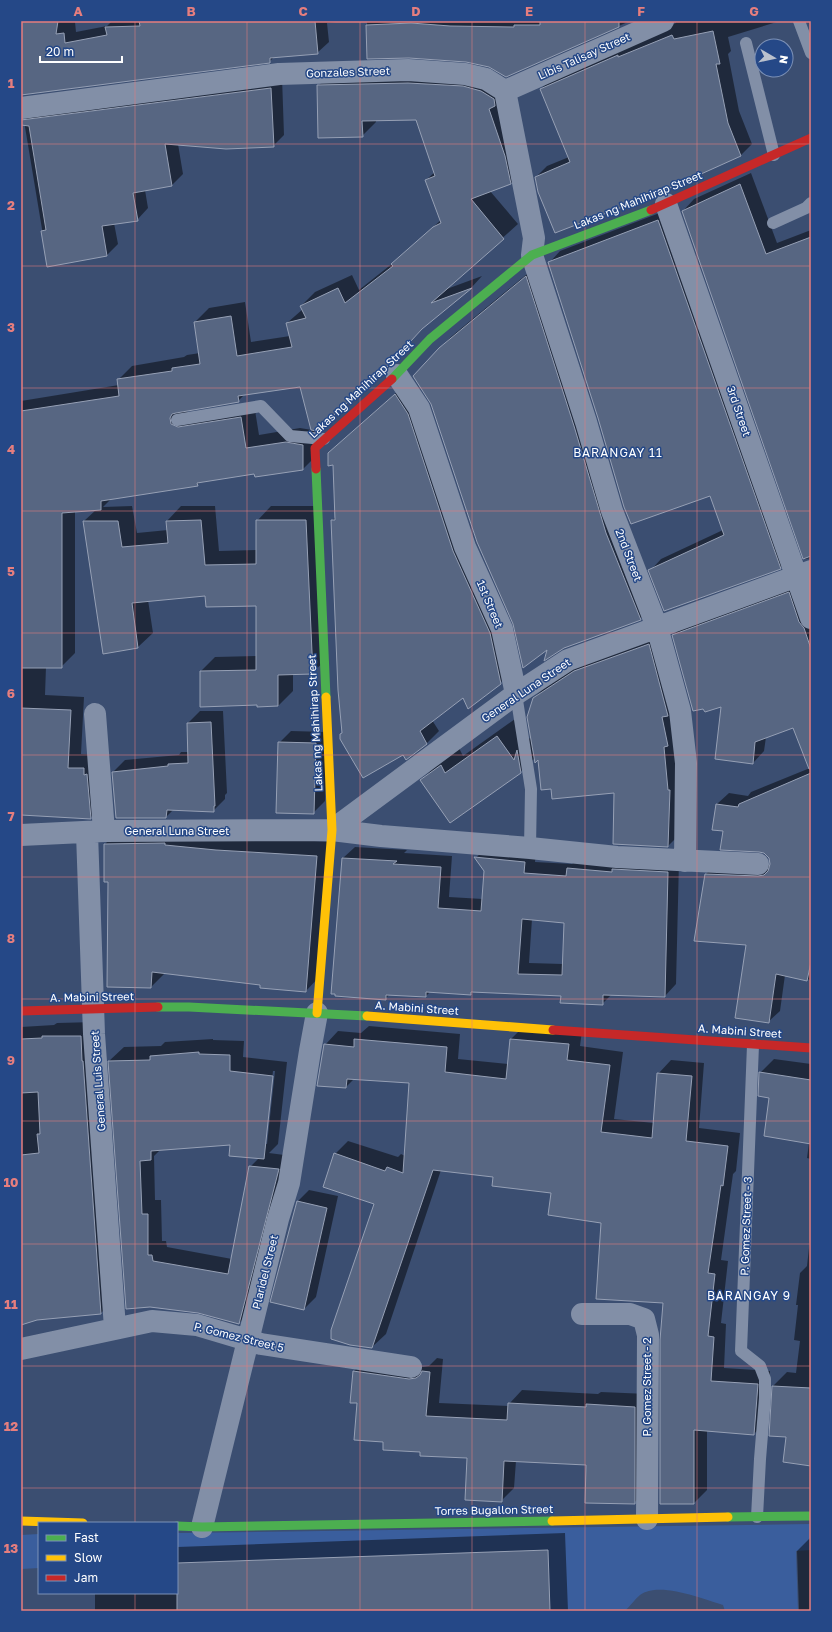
<svg xmlns="http://www.w3.org/2000/svg" width="832" height="1632" viewBox="0 0 832 1632" font-family="'Golos Text',sans-serif">
<rect width="100%" height="100%" fill="#3b4e71"/>
<path fill="#3a5e9d" d="M811 1524V1550L796 1551 798 1611H725L723 1605C703 1599 659 1581 640 1595 635 1599 630 1606 625 1611H550L548 1550 177 1563V1533Z
M39 1534V1568L21 1569V1535Z"/>
<path fill="#0007" fill-rule="evenodd" d="M21 21 75 22 76 32 107 26 112 21H346L327 23 329 42 317 53 274 57 269 62 21 94Z
M367 21H630L506 76 490 66 466 61 409 57 368 58Z
M676 21H780L728 37 731 51 728 54 739 111 752 144 741 155 536 177 547 166 569 157 541 89 552 78 676 23Z
M332 72 495 77 524 170 510 184 490 191 518 224 444 290 482 276 471 288 426 325 388 365 314 431H317V455L303 469 255 473 201 481 197 485 111 499 103 507 132 506 137 533 168 530 167 521 181 506H215L219 551 257 550V521L271 506H320L327 659 312 673H293V691L278 706H258V704L201 671 215 657 257 656V605L206 595 148 600 153 633 138 647 104 652 84 521 97 509 75 511V653L61 667H46L45 695 84 697 81 754 98 755 104 804 90 818 21 814V401L119 385 118 380 132 366 184 357 187 355 200 353 195 322 209 308 245 302 251 342 290 336 287 323 303 309 301 306 315 292 352 275 359 290 393 263 441 220 426 180 435 172 417 119 376 120V122L362 136 318 86ZM301 385 312 430 300 428 259 435 254 404 192 414 184 410 238 401 245 394Z
M282 77 284 135 273 146 178 144 183 174 172 185 145 190 148 208 137 220 114 223 118 244 107 255 48 265 24 121 35 110Z
M751 173 777 243 811 230V558L805 559 683 211 694 199Z
M670 209 792 556 780 568 650 571 661 559 723 530 710 495 599 418 549 263 560 251Z
M538 265 652 607 640 619 563 647 549 648 514 624 439 349 452 336Z
M407 383 512 671 500 683 463 697 432 720 439 731 427 743 406 759 403 754 343 733 332 521 336 516 341 442Z
M800 582 811 612V980L785 975 780 1011 768 1022 747 944 706 874 717 863 770 865H771L770 857 765 852 724 831 717 804 729 793 748 796 751 792 810 768 794 727 766 737 764 751 753 763 722 705 673 635 685 624Z
M661 632 682 778 680 834 668 846 614 843 615 791 552 788 539 759 535 758 520 772 421 780 439 763 459 748 463 756 515 719 529 739 531 737 534 698 546 686 587 659Z
M200 711H223L227 793 225 795V799L213 811 173 810 166 817 113 772 125 760 179 755 181 752H189L188 723Z
M291 731 327 732 325 801 313 813 279 743Z
M120 829 331 842 320 976 306 991 165 973 151 987 109 881H105V844Z
M487 846 536 851 535 862 572 864 579 857 679 861 676 984 665 996 612 994 602 1004 562 995 474 991 471 994 431 991 426 996 390 994 385 999 332 993 343 858 355 847 407 850 404 853 452 856 449 897 483 899 485 871 476 858ZM532 919 565 922 563 964 529 963Z
M95 1022 115 1299 101 1313 37 1319 21 1324V1027L54 1025 57 1023Z
M369 1026 460 1034 458 1059 508 1064 511 1039 524 1026 582 1031 580 1046 623 1052 614 1119 654 1123 658 1074 671 1060 704 1063 699 1128 740 1133 736 1171 733 1174 721 1260 728 1261 721 1323 726 1324 724 1368 770 1371 767 1420 754 1434 707 1430V1490L694 1503 664 1302 602 1222 552 1192 494 1176 441 1170 386 1334 372 1347 375 1204 335 1154 348 1141 398 1157 401 1154 405 1156 410 1082 354 1079 346 1087 325 1045 338 1031 361 1033Z
M213 1039V1040L244 1041 243 1057 287 1062 278 1144 269 1153 292 1156 253 1309 239 1323 201 1312 150 1306 109 1061 124 1047 161 1046 165 1042ZM273 1071H275L267 1144H265ZM231 1144 259 1158 250 1167 232 1259 167 1247 166 1241H162L161 1200H155L154 1156 161 1149Z
M774 1059 811 1064V1159L807 1158 809 1143 771 1097 760 1073Z
M309 1190 338 1196 316 1297 304 1309 297 1202Z
M811 1230V1465L787 1436 770 1435 773 1386 787 1372 796 1373 800 1341 794 1340 798 1305H796L800 1273 807 1266Z
M367 1358 423 1367 429 1366 437 1358 443 1359 439 1403 509 1406V1404L522 1390 598 1394 601 1392 648 1394 647 1489 634 1503 587 1464 516 1461 514 1488 501 1501 468 1457 421 1451 384 1441 358 1403 354 1371Z
M565 1533 568 1611H95V1593H177V1547Z
M811 1537V1611H799L797 1551Z"/>
<path fill="#576682" stroke="#96a0b5" fill-rule="evenodd" d="M21 21H58L56 34 64 33 65 43 107 35 105 27 140 26 139 21H315L318 54 270 58V63L21 95Z
M540 21H619V27L506 77 489 67 466 62 409 58 367 59 366 25 411 23 450 26 514 27V25H540Z
M713 31 720 64H716L728 123 741 156 661 192 555 233 538 192 535 177 570 162 540 89 618 55V57L672 35 674 39Z
M408 83 463 86 481 91 494 99 495 106 489 109 505 156 511 184 471 199 504 239 431 303 472 288 422 329 388 366 316 431 311 430 300 387 238 396 239 402 176 413 172 414 170 418 171 424 178 427 241 417 246 448 286 442 303 445V470L255 477 254 474 197 483 198 486 101 501V510L62 513V668H21V411L119 396 117 379 172 371V368L200 364 194 322 231 316 237 356 292 347 286 323 306 318 300 306 338 288 345 303 393 266 391 264 433 227 441 223 425 180 435 176 416 120 362 121 363 137 318 138 317 85Z
M271 88 274 147 226 149 165 144 172 186 133 193 138 221 102 226 107 256 47 267 41 231 46 230 29 126 21 125V120Z
M740 184 766 254 811 237V556L803 559 682 211Z
M658 220 781 569 664 611 648 570 724 535 710 496 631 524 624 507 598 418 548 262Z
M526 276 574 426 606 533 641 620 564 648 544 661 547 650 523 668 513 624 477 542 431 404 413 376 439 348Z
M395 394 408 414 453 551 490 633 501 684 468 709 463 698 420 731 427 744 406 760 403 755 363 778 340 739V734L342 733 338 690 331 520H335L333 465 328 466V453Z
M201 520 205 565 256 564V520H306L313 674 278 675V706L257 707V705L200 707V671L256 670V606L206 607 205 596 132 603 138 648 103 654 83 521H118L122 547 168 543 166 521Z
M789 592 799 622 804 628 811 649V769H809L793 728 755 742 753 764 715 759 721 707 705 712 703 709 693 711 672 635Z
M649 644 668 716 662 717 668 746 664 747 668 790H670L668 847 613 844 614 793 552 799 551 789 541 790 538 760 535 763 527 717 533 698 574 671Z
M21 708 71 710 68 768H84V775L87 774 91 819 21 815Z
M211 722 215 806H214V812L167 810 166 818H116L112 772 168 766V764L188 763 187 723Z
M497 736 514 760 517 750 521 773 450 823 420 780 441 765 445 773Z
M278 742 316 743 314 814 276 813Z
M811 773V962L807 981 776 974 769 1023 735 1018 746 945 694 941 705 874 758 876 764 875 768 871 770 864 769 858 764 853 759 852 720 850 723 831 712 830 716 804 738 807 739 804Z
M165 843V845L216 850 317 856 306 992 260 988V985L152 972 151 988 107 987 108 882H104V844Z
M474 857 525 862 524 873 566 876 567 868 612 872V869L668 872 665 997 603 995V1005L560 1003 561 996 471 992V995L426 992V997L386 995V1000L335 996V994H331L342 858 397 861 393 864 441 867 438 908 481 911 484 871ZM522 919 564 923 562 975 518 974Z
M42 1036H81L82 1061H83L101 1314 37 1320 21 1325V1155L39 1153 37 1134H40L38 1092 21 1093V1039L42 1038Z
M354 1039 447 1047 445 1072 506 1079 510 1039 569 1044 567 1060 610 1065 601 1132 652 1138 657 1073 692 1076 686 1141 728 1146 723 1186 721 1185 708 1273 715 1274 708 1336 714 1337 711 1381 758 1384 754 1435 694 1430V1504H660V1340L663 1303 596 1299 601 1223 548 1215 551 1193 492 1186 493 1177 433 1170 372 1348 350 1345 331 1339V1330L374 1204 323 1187 334 1153 385 1171 387 1167 403 1173 409 1083 347 1079 346 1088 317 1086 324 1044 354 1047Z
M199 1052V1054L230 1055V1071L273 1076 264 1159 229 1156 230 1145 151 1151V1160L140 1161 142 1214H148V1255H152L153 1261 228 1274 249 1166 279 1169 239 1324 198 1313 150 1307 126 1309 108 1061 150 1060V1056Z
M759 1072 811 1080V1144L764 1136 769 1098 758 1096Z
M297 1201 327 1208 304 1310 270 1302Z
M353 1371 409 1379 416 1378 420 1375 422 1371 430 1372 426 1416 507 1420 508 1403 586 1407V1404L635 1407V1504L585 1503 586 1465 504 1461 502 1502 465 1500 467 1458 420 1456V1452L383 1450V1442L354 1440 357 1403H350Z
M772 1386 811 1388V1466L783 1462 786 1437 769 1436Z
M548 1550 550 1611H177V1563Z"/>
<g fill="none" stroke-linecap="round" stroke-linejoin="round">
<path stroke="#828fa7" stroke-width="12" d="M799 21 811 53
M746 43 774 155
M773 223 806 208 811 203
M177 420 261 406 290 436 324 439
M516 694 531 789 530 848
M753 1045 741 1351 760 1366 765 1379V1398L760 1459 757 1517"/>
<path stroke="#828fa7" stroke-width="22" d="M505 91 663 21
M21 108 279 74 408 70 465 74 486 79 505 91 534 238 532 255 586 422 612 511 657 627 680 711 686 763 685 861
M666 204 811 618
M397 375 419 408 465 547 502 629 516 694
M95 714 104 831
M332 830 516 694 568 660 811 571
M87 833 94 1034 115 1328
M21 835 104 831 332 830 381 836 530 848 617 857 758 864
M582 1314H630L644 1319 648 1335 647 1519
M21 1349 152 1321 197 1325 261 1344 411 1367
M202 1527 278 1219 289 1183 310 1051 317 1013"/>
<path stroke="#4caf50" stroke-width="9" d="M392 379 430 339 532 255 651 210
M316 469 326 697
M158 1007H189L367 1016
M728 1517 811 1516
M177 1526 202 1527 552 1521"/>
<path stroke="#ffc107" stroke-width="9" d="M317 1013 332 830 326 697
M367 1016 553 1030
M21 1521 83 1523
M552 1521 728 1517"/>
<path stroke="#c62828" stroke-width="9" d="M651 210 811 138
M316 469 315 448 392 379
M21 1011 158 1007
M553 1030 811 1048"/>
</g>
<path fill="none" stroke="#e67e7e" stroke-width="1" stroke-opacity="0.55" d="M135 21V1523M247 21V1611M360 21V1611M472 21V1611M585 21V1611M697 21V1611M21 144H811M21 266H811M21 388H811M21 511H811M21 633H811M21 755H811M21 877H811M21 999H811M21 1121H811M21 1244H811M21 1366H811M21 1488H811M135 1593V1611"/>
<g text-anchor="middle" stroke-width="3" stroke-linejoin="round" paint-order="stroke">
<g font-size="11" fill="#fff" stroke="#254887">
<text transform="translate(584 56) rotate(-24)" y="4">Libis Talisay Street</text>
<text transform="translate(348 72) rotate(-2)" y="4">Gonzales Street</text>
<text transform="translate(638 200) rotate(-22)" y="4">Lakas ng Mahihirap Street</text>
<text transform="translate(361 389) rotate(-43)" y="4">Lakas ng Mahihirap Street</text>
<text transform="translate(739 411) rotate(71)" y="4">3rd Street</text>
<text transform="translate(629 555) rotate(69)" y="4">2nd Street</text>
<text transform="translate(490 604) rotate(67)" y="4">1st Street</text>
<text transform="translate(526 690) rotate(-34)" y="4">General Luna Street</text>
<text transform="translate(315 723) rotate(-93)" y="4">Lakas ng Mahihirap Street</text>
<text x="177" y="835">General Luna Street</text>
<text transform="translate(92 997) rotate(-1)" y="4">A. Mabini Street</text>
<text transform="translate(417 1008) rotate(4)" y="4">A. Mabini Street</text>
<text transform="translate(740 1031) rotate(4)" y="4">A. Mabini Street</text>
<text transform="translate(98 1081) rotate(-94)" y="4">General Luis Street</text>
<text transform="translate(746 1226) rotate(-88)" y="4">P. Gomez Street - 3</text>
<text transform="translate(265 1272) rotate(-76)" y="4">Plaridel Street</text>
<text transform="translate(239 1337) rotate(14)" y="4">P. Gomez Street 5</text>
<text transform="translate(647 1387) rotate(-90)" y="4">P. Gomez Street - 2</text>
<text transform="translate(494 1510) rotate(-1)" y="4">Torres Bugallon Street</text>
</g>
<g font-size="12" letter-spacing="1" fill="#fff" stroke="#254887">
<text x="618" y="457">BARANGAY 11</text>
<text x="749" y="1300">BARANGAY 9</text>
</g>
</g>
<rect width="832" height="1632" fill="none" stroke="#254887" stroke-width="44"/>
<rect x="38" y="1522" width="140" height="72" fill="#254887" stroke="#7c91b7"/>
<rect x="46" y="1535" width="20" height="6" fill="#4caf50" stroke="#7c91b7"/>
<text x="74" y="1542" font-size="12" fill="#ffffff">Fast</text>
<rect x="46" y="1555" width="20" height="6" fill="#ffc107" stroke="#7c91b7"/>
<text x="74" y="1562" font-size="12" fill="#ffffff">Slow</text>
<rect x="46" y="1575" width="20" height="6" fill="#c62828" stroke="#7c91b7"/>
<text x="74" y="1582" font-size="12" fill="#ffffff">Jam</text>
<g transform="translate(774 58) rotate(99)"><circle r="19" fill="#254887" stroke="#7c91b7"/>
<path d="M0-3L7 15L0 10L-7 15Z" fill="#bac1cd"/>
<text y="-6" font-size="11" font-weight="bold" text-anchor="middle" fill="#ffffff">N</text>
</g>
<path d="M40 56v6h82v-6" fill="none" stroke="#ffffff" stroke-width="2"/>
<text x="46" y="56" font-size="12" fill="#ffffff" stroke="#254887" stroke-width="3" paint-order="stroke">20 m</text>
<rect x="22" y="22" width="788" height="1588" fill="none" stroke="#e67e7e" stroke-width="1.5"/>
<g font-size="13" text-anchor="middle" font-weight="bold" fill="#e67e7e">
<text x="78" y="16">A</text>
<text x="191" y="16">B</text>
<text x="303" y="16">C</text>
<text x="416" y="16">D</text>
<text x="529" y="16">E</text>
<text x="641" y="16">F</text>
<text x="754" y="16">G</text>
<text x="11" y="88">1</text>
<text x="11" y="210">2</text>
<text x="11" y="332">3</text>
<text x="11" y="454">4</text>
<text x="11" y="576">5</text>
<text x="11" y="698">6</text>
<text x="11" y="821">7</text>
<text x="11" y="943">8</text>
<text x="11" y="1065">9</text>
<text x="11" y="1187">10</text>
<text x="11" y="1309">11</text>
<text x="11" y="1431">12</text>
<text x="11" y="1553">13</text>
</g>
</svg>
